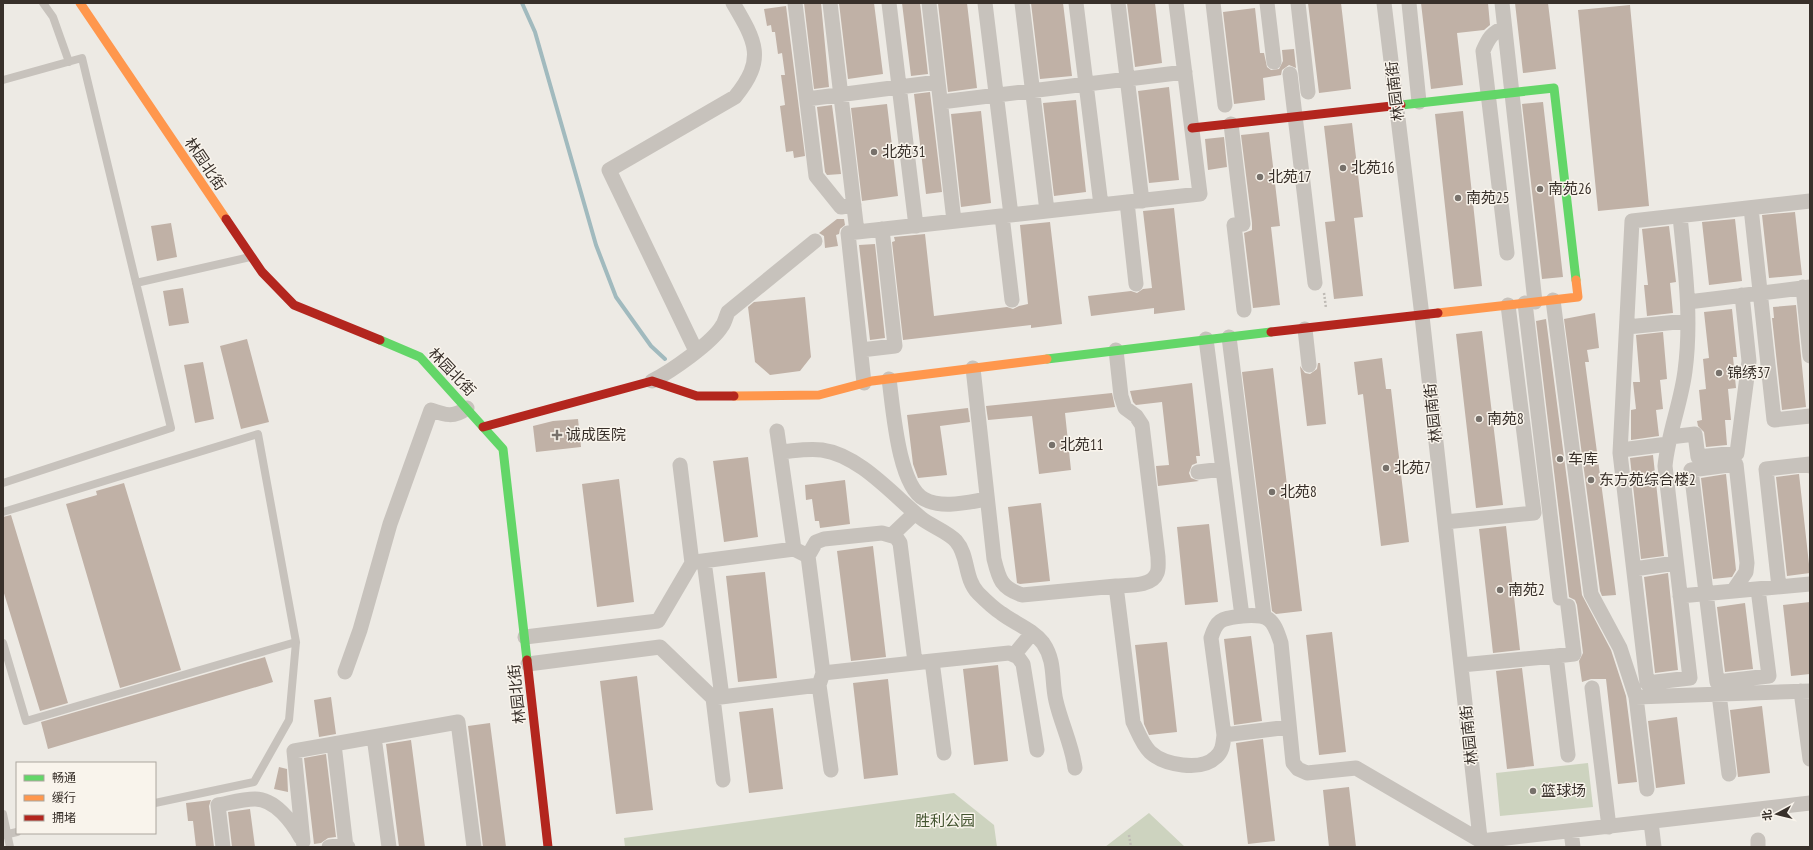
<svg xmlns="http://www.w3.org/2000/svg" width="1813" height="850" viewBox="0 0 1813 850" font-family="'PT Sans Narrow','Noto Sans SC',sans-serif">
<rect width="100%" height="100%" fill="#edeae4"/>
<path fill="#cdd3bf" d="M1588 763 1593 807 1500 816 1496 773Z
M954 793 994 825 997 847H625L624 838Z
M1149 813 1185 847H1105Z"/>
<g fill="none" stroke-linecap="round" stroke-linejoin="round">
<path stroke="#a1babe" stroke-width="4" d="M522 3 535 32 596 245 616 297 651 346 665 359"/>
</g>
<path fill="#c0b1a6" d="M804 3H821L829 87 814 89Z
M839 3H874L883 74 848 79Z
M902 3H920L928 74 911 76Z
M938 3H967L977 88 948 92Z
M1031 3H1063L1072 76 1040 79Z
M1127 3H1155L1162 63 1135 67Z
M1308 3H1341L1351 89 1319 93Z
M1421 3H1488L1490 25 1484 30 1457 33 1463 85 1431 89Z
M1515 3H1548L1556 69 1523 73Z
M1630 5 1649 206 1598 211 1578 10Z
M786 6 805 156 794 158 793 151 786 152 780 106 785 105 781 75H785L782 53 778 54 775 32H772L771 25 767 26 764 9Z
M1255 8 1260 53H1264L1267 67 1271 70 1279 69 1283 61 1282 50 1294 49 1296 68 1289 65 1282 70 1281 75 1263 78 1265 100 1234 104 1223 12Z
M1169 87 1179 180 1149 183 1138 91Z
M930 92 942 192 926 194 914 94Z
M1076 100 1086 192 1054 196 1043 103Z
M1543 102 1563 277 1542 279 1522 104Z
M887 104 898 196 862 201 851 108Z
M832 105 841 174 827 175 825 172 817 107Z
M981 111 991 203 961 207 951 114Z
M1463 111 1482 286 1454 289 1435 114Z
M1352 123 1363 217 1354 218 1363 296 1334 299 1325 222 1335 221 1324 126Z
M1269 132 1280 226 1271 227 1280 305 1253 308 1244 233 1252 230V223L1241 135Z
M1224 137 1227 167 1208 170 1205 139Z
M1174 208 1185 310 1154 314V308L1091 316 1088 296 1131 291 1137 293 1143 289 1152 288 1143 211Z
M1795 212 1802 275 1769 278 1762 215Z
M837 219H844L845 225 840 229 839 234 836 235 838 246 825 248 824 236 819 233Z
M1735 219 1742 281 1709 285 1702 222Z
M1050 222 1062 324 1031 328V325L903 340 892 242 895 241 894 237 925 234 934 316 1007 307 1013 309 1019 306 1028 304 1020 225Z
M171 223 177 257 157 261 151 226Z
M1669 226 1676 282 1670 283 1673 313 1647 316 1644 285H1648L1642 229Z
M875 244 885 338 870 340 859 245Z
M183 288 189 323 169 326 163 291Z
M805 297 811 357 800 371 770 375 755 362 748 307 754 302Z
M1796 305 1806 407 1782 410 1772 318H1774L1773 307Z
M1732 309 1737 357H1733L1736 388 1728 389 1731 420H1725L1727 445 1706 447 1704 432 1698 426 1697 421 1702 420 1699 390 1706 389 1703 359 1709 358 1704 312Z
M1595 313 1599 348 1587 350 1589 362H1585L1616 595 1602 596 1600 591 1564 319Z
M1546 319 1582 595 1611 650 1626 696 1637 782 1618 784 1606 679H1591L1582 682 1579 661 1583 653 1577 605 1575 600 1569 597 1536 321Z
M1482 331 1503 505 1476 508 1456 334Z
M1663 332 1667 379 1660 380 1663 409 1656 410 1659 436 1631 440V410L1636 409 1633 382H1640L1636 335Z
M247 339 269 422 241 429 220 346Z
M1382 358 1386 389H1391L1409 542 1381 546 1363 394 1358 395 1354 362Z
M203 362 214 419 195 423 184 365Z
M1318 363H1320L1326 424 1307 426 1300 366 1305 373 1310 374 1317 369Z
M1273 368 1302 611 1276 614 1272 611 1242 372Z
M1192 383 1200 456H1196L1197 463 1192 465 1189 473 1191 478 1199 481 1158 486 1156 466 1169 465 1162 402 1136 405 1133 402 1130 391Z
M1112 393 1115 407 1065 413 1071 470 1039 474 1032 416 988 420 986 406Z
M968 408 970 422 940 426 947 475 918 478 913 464 907 415Z
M578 419 581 447 536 452 533 426 553 421Z
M1653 455 1664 556 1641 559 1630 458Z
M748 457 758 537 724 542 713 461Z
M1726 474 1736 570 1732 577 1713 579 1701 478Z
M1799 474 1810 573 1787 576 1776 477Z
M619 479 634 602 597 607 582 484Z
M845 480 850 524 820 528 819 521H815L812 499 806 500 805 485Z
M124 483 181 670 120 688 66 504 97 495 96 491Z
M1041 503 1050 581 1020 584 1017 583 1008 507Z
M11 515 68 703 40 711 3 590V517Z
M1209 524 1218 602 1185 605 1177 527Z
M1506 526 1520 650 1493 653 1479 529Z
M873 546 886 657 851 661 837 551Z
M765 572 777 678 738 682 726 576Z
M1668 573 1678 670 1655 673 1644 577Z
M1810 602V674L1791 676 1783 605Z
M1745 603 1753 669 1725 672 1717 607Z
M1332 632 1346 752 1319 755 1306 635Z
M1251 636 1262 721 1234 725 1224 639Z
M1167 642 1177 732 1149 735 1144 724 1135 645Z
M265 657 273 682 48 749 41 722Z
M998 665 1008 761 974 765 963 669Z
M1522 668 1534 766 1507 769 1496 671Z
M637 676 653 810 616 814 600 681Z
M888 679 898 775 864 779 853 683Z
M331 697 336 734 319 737 314 700Z
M1762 706 1770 773 1738 777 1730 710Z
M773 708 783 789 749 793 739 712Z
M1677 717 1685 784 1656 788 1648 721Z
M490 723 506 847H483L468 726Z
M1263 739 1275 841 1248 844 1236 743Z
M411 740 425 847H399L386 744Z
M326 754 336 837 328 838 321 843 314 844 304 758Z
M279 767 287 769 288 792 274 789Z
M1349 787 1356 847H1329L1323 790Z
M211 800 209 806 214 847H196L193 821H188L186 803Z
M250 809 255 847H232L228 812Z"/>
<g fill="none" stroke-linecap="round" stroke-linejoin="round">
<path stroke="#bfbbb5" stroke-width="2.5" stroke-dasharray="2 2" stroke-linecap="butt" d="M1324 293 1326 308
M1129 835 1131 847"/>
<path stroke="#c7c2bc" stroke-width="8" d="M43 3 53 17 69 62
M3 80 82 58 171 428 3 483
M136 283 250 257
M3 512 258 434 296 642 289 720 254 782 155 803
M3 643 26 721 296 642
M3 814 10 847
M4 835 17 832"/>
<path stroke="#c7c2bc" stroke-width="15" d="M795 3 816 176 841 207 854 205
M830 3 857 232
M889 3 916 226
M929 3 954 221
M985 3 1011 215
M1022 3 1047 211
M1076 3 1101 205
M1118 3 1142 201
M1213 3 1225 105
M1267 3 1274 62
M1298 3 1308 92
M1384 3 1422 316 1481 847
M1409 3 1419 102
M1502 3 1535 302
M1504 28C1492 32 1488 39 1483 51L1507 253
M1290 74 1315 283
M807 99 938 82
M941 102 1185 72
M1231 124 1243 224 1234 225 1244 310
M1127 202 1136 284
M1751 208 1774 420 1810 416
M1002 216 1012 300
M1680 216C1685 267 1692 319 1685 371 1681 403 1668 434 1665 466L1690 678 1647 683 1620 453 1632 221 1810 201
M1803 287 1810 356
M1553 300 1591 594 1620 648 1636 697 1810 691
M1688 302 1810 287
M1525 303 1560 598
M1627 327 1687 321
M1305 329 1309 365
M1229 337 1264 616
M1206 339 1242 616C1269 614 1273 618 1281 643L1293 763 1298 769 1307 773 1356 768 1481 841 1810 803
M861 350 895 346 882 229
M1116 350 1121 396 1125 408 1136 416 1142 425 1158 557C1158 561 1159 569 1157 573 1152 587 1128 585 1116 586
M696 351 609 170 735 97C766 59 756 42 733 3
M973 368 994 559C999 579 1001 588 1022 595L1116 586 1133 722C1138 732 1142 744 1150 752 1164 765 1201 772 1216 757 1223 751 1223 743 1224 735L1211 638C1217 618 1222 619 1242 616
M889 379C893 407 898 485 924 499 942 509 968 502 987 499
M652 381C670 372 712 343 722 326 725 322 726 316 728 312L815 241
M864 383 848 233 1200 194 1176 3
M777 431 794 549 808 556 823 673 819 685 831 770
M1670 437 1695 434 1698 457 1737 453 1749 361 1742 295
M1621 450 1668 444
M780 452C794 451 808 448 822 450 859 455 893 495 921 518 931 526 948 532 956 541 969 556 964 578 978 593 985 600 993 608 1001 613 1014 623 1032 629 1043 643 1056 662 1051 680 1056 701 1061 723 1072 745 1075 768
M1198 472 1223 469
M1445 522 1534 513 1508 305
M892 535 915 513
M808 556 816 542 824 539 882 533 896 537 900 543 915 662
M704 561 722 697
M695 562 794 549
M1634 569 1676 563
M1779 587 1766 469 1810 464V466
M1733 591 1746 572 1747 563 1736 464 1691 470 1717 682 1769 676 1758 589
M1680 596 1810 584
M525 637 658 621 692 563 680 465
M1014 655 1032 633
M1556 656 1574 654 1568 606
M932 661 1009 653 1018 657 1023 664 1037 750
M528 664 660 647 713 698 723 780
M1461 665 1556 656 1568 755
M345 672 360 630 390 524 431 410C445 415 454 418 467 408
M823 673 932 661 944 753
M1592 688 1609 827
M1801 691 1810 759
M1719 694 1729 774
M1636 697 1647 789
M713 698 819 685
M1224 735 1289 727
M374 737 389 847
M334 744 346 847
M1651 822 1654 847
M1571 831 1573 847
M1758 840V847
M303 842 294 751 458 722 474 847
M223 847 218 805C229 803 243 799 255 799 275 799 292 822 301 838
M329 847 346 845 348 847"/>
<path stroke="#63d668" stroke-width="9" d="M1401 105 1554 88 1576 280
M380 340 420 357 503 449 527 660
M1047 359 1271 332"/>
<path stroke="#ff974d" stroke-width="9" d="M80 3 226 219
M1438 313 1578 297 1576 280
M734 396 819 395 872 381 1047 359"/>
<path stroke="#b3261e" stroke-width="9" d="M1192 128 1401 105
M226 219 262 272 294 305 380 340
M1271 332 1438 313
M483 427 652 381 697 396H734
M527 660 548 847"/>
</g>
<g fill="#77716b" stroke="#f9f4ec" stroke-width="1.5">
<circle cx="874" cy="152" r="4"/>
<circle cx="1343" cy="168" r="4"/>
<circle cx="1260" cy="177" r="4"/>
<circle cx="1540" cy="189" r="4"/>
<circle cx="1458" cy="198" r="4"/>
<circle cx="1719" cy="373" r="4"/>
<circle cx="1479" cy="419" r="4"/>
<path d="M555 429h4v4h4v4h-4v4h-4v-4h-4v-4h4z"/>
<circle cx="1052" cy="445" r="4"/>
<circle cx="1560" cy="459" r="4"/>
<circle cx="1386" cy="468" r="4"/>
<circle cx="1591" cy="480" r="4"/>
<circle cx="1272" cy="492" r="4"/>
<circle cx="1500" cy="590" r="4"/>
<circle cx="1533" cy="791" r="4"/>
</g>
<g text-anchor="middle" stroke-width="3" stroke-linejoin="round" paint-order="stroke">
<g font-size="15" fill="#38302a" stroke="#f9f4ec">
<text transform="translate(1395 91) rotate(-97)" y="5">林园南街</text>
<text transform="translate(205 164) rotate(56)" y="5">林园北街</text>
<text transform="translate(452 372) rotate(46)" y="5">林园北街</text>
<text transform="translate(1433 413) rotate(-96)" y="5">林园南街</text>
<text transform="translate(517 694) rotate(-96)" y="5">林园北街</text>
<text transform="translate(1469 735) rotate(-96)" y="5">林园南街</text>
</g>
<g font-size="15" fill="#38302a" stroke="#f9f4ec" text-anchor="start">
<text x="882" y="157">北苑31</text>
<text x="1351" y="173">北苑16</text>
<text x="1268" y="182">北苑17</text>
<text x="1548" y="194">南苑26</text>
<text x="1466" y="203">南苑25</text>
<text x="1727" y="378">锦绣37</text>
<text x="1487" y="424">南苑8</text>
<text x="566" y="440">诚成医院</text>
<text x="1060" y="450">北苑11</text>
<text x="1568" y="464">车库</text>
<text x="1394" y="473">北苑7</text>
<text x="1599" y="485">东方苑综合楼2</text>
<text x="1280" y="497">北苑8</text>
<text x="1508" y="595">南苑2</text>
<text x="1541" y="796">篮球场</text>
</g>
<g font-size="15" fill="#435430" stroke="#f9f4ec">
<text x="945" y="826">胜利公园</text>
</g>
</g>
<rect width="1813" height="850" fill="none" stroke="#38302a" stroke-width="8"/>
<rect x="16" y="762" width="140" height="72" fill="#f9f4ec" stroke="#aca69e"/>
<rect x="24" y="775" width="20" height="6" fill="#63d668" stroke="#aca69e"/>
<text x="52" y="782" font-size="12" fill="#38302a">畅通</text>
<rect x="24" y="795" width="20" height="6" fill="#ff974d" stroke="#aca69e"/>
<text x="52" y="802" font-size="12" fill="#38302a">缓行</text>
<rect x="24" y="815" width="20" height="6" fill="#b3261e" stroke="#aca69e"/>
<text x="52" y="822" font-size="12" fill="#38302a">拥堵</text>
<g transform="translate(1777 814) rotate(263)" stroke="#f9f4ec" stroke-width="3" paint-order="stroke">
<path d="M0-3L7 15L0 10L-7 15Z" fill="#38302a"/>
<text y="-6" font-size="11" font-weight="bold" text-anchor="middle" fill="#38302a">北</text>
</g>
</svg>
